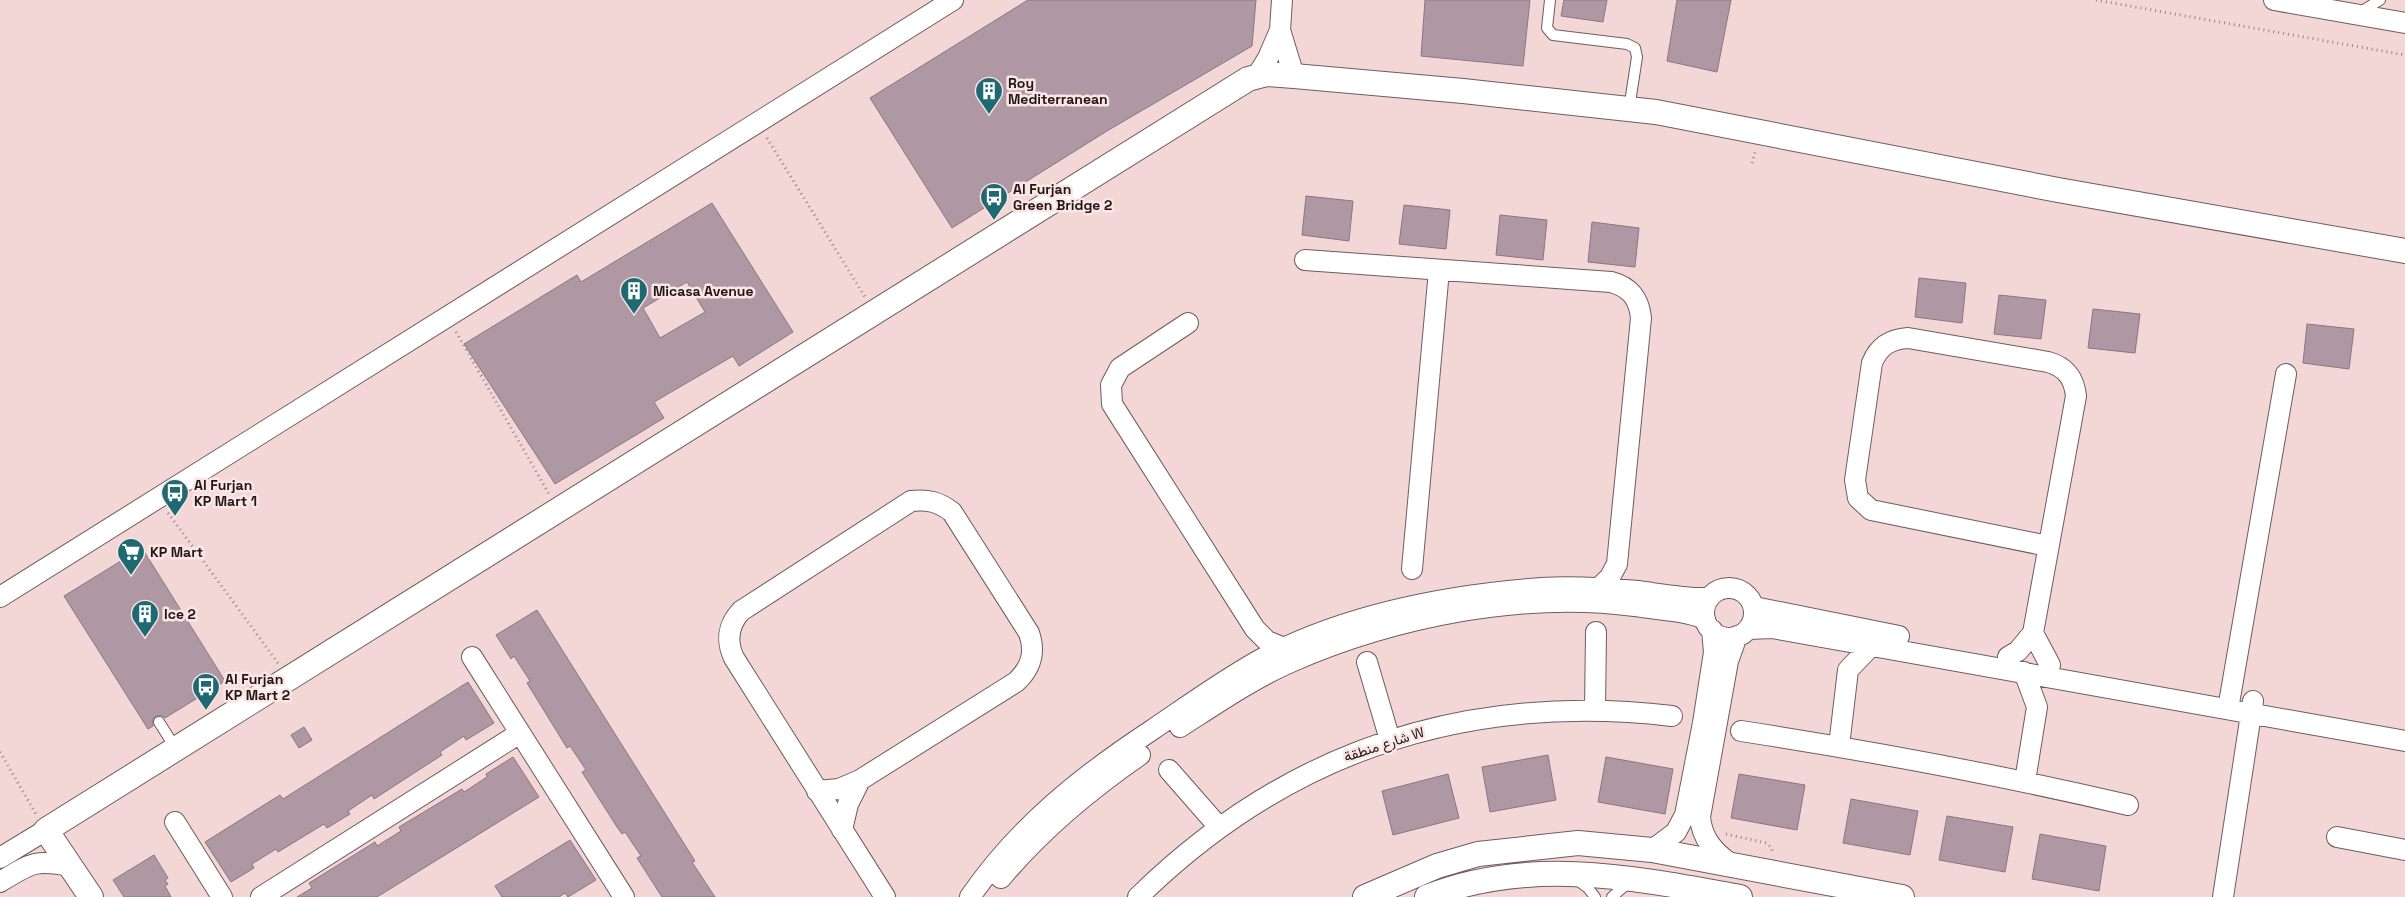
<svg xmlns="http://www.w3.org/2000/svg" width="2405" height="897" viewBox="0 0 2405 897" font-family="'Space Grotesk',Vazirmatn,sans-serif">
<rect width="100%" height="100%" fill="#f3d7d6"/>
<path fill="#af98a4" stroke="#8b7681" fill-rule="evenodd" d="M1028 0H1256L1252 46 1107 131 952 228 870 98Z
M1425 0H1530L1523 66 1421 56Z
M1564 0H1607L1603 22 1561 16Z
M1677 0H1731L1717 72 1667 61Z
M1306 196 1353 201 1349 241 1302 235Z
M712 203 793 332 739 366 733 356 654 402 664 418 555 484 464 344 577 275 581 282ZM687 282 705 312 660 338 643 308Z
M1404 205 1450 210 1446 249 1399 244Z
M1500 215 1547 220 1543 260 1496 255Z
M1592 222 1639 228 1635 267 1588 262Z
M1919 278 1966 283 1962 323 1915 317Z
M1999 295 2046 300 2041 339 1994 334Z
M2093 309 2140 314 2135 353 2088 348Z
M2307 324 2354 329 2349 369 2303 363Z
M142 548 225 681 165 718 162 716H156L153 719V726L148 729 64 596Z
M537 610 695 861 692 862 715 897H662L637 858 641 856 625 832 622 834 617 827 582 772 586 770 570 746 567 748 527 683 530 681 514 656 511 659 496 635Z
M468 682 494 723 466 740 464 736 440 752 442 755 374 799 372 795 348 811 350 814 327 828 324 824 278 852 276 849 252 864 254 868 231 882 205 842 280 795 283 799Z
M304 727 312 740 299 748 291 735Z
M1548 755 1556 800 1490 812 1482 767Z
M513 757 539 797 377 897H297L312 888 309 883 375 842 377 846 401 831 399 827 462 789 464 792 487 777 486 774Z
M1606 757 1673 769 1665 814 1598 802Z
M1448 774 1459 818 1393 835 1382 791Z
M1739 774 1805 785 1797 830 1731 818Z
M1851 799 1918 811 1910 855 1843 843Z
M1947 816 2013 827 2005 872 1939 860Z
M2040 834 2106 846 2099 891 2032 879Z
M570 840 596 880 568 897 565 893 559 897H502L495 886Z
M154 855 168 878 165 880 168 884 165 886 171 897H124L113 880Z"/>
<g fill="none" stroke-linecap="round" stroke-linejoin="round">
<defs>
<path id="service" d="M1550 0 1547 28 1553 35 1627 44 1635 48 1637 57 1629 109
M2359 13 2380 0
M159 722 176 749
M1577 880 1588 888 1595 897
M1612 897 1630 881"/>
<path id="minor" d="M1282 0 1280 30 1294 76
M2274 0 2405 23
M1257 76 1268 58 1280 30
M1305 260 1611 282C1630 287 1639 298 1641 318L1617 564 1610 577 1599 588
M1188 323 1120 368 1111 385 1112 404 1255 629 1267 641 1284 648
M1412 569 1439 270
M1704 613a25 25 0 1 1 50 0a25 25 0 1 1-50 0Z
M0 597 953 0
M1754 607 1899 636
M1749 629 1772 628 2405 741
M2033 633 2050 665
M472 657 624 897
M2008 657 2018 651 2033 633 2076 396C2074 378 2066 367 2048 362L1908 338C1890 339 1879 346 1872 363L1855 480 1858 498 1871 510 2048 546
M1367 662 1390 740
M2024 672 2037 707 2025 781
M2228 709 2286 374
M1595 710 1596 632
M1180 727C1216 704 1252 679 1291 662 1394 617 1523 591 1635 606 1658 610 1684 610 1705 619
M1741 731C1871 751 2000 775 2128 805
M1839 746 1848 670 1872 645
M1169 770 1218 826
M817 791 839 789 860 780 1016 682C1031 668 1036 653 1029 633L952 512C939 502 928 499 911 501L741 611C728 625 726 641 734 658L885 897
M175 822 222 897
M842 830 848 804 860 780
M2337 837 2405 850
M1652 850 1676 832 1685 815 1703 723 1714 652 1712 630
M0 858 46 830
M1731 864C1714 852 1702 839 1700 817L1728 661 1737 636
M1001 878C1042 829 1088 791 1140 755
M0 882C31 863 35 859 71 866
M261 897 520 733
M970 897C1018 827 1082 776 1152 730 1189 705 1226 678 1265 657 1350 613 1447 595 1541 588 1573 586 1606 588 1638 591 1661 594 1686 599 1709 598
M1138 897C1287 751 1465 692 1672 716
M2223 897 2253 701"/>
<path id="tertiary" d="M91 897 46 830 1248 79 1267 74 1294 76 1463 91 1656 112 2058 190 2405 251
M1365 897 1437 866 1478 854 1578 843 1652 850 1902 897
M1427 897C1529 856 1636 878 1740 897"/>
</defs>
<use href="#service" stroke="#725b5a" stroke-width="12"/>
<use href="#minor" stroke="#725b5a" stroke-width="22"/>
<use href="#tertiary" stroke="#725b5a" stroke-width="26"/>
<path stroke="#998584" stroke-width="3" stroke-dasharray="1 4" stroke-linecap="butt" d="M2096 0 2405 55
M767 138 865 297
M1752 163 1755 152
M456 332 549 494
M168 513 278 663
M0 752 36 814
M1726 834 1766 843 1771 847 1773 853"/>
<use href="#service" stroke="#fff" stroke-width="10"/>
<use href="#minor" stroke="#fff" stroke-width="20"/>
<use href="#tertiary" stroke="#fff" stroke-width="24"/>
</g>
<defs>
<symbol id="building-pin" viewBox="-11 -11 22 30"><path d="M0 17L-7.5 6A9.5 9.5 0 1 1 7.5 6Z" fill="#1f6973" stroke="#fce6e5"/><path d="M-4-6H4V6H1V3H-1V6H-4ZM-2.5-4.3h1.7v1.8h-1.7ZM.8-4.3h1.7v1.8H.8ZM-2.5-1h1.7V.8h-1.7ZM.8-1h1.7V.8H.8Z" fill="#fff"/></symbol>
<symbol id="bus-pin" viewBox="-11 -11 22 30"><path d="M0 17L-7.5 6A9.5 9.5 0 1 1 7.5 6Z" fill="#1f6973" stroke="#fce6e5"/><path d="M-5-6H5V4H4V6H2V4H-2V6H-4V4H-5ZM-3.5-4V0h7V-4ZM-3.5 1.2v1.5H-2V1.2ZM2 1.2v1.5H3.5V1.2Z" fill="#fff"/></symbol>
<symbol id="supermarket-pin" viewBox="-11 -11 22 30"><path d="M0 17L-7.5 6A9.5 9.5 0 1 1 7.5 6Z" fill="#1f6973" stroke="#fce6e5"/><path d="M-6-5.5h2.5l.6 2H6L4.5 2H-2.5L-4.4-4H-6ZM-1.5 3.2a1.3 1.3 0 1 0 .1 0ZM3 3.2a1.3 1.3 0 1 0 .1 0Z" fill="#fff"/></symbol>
</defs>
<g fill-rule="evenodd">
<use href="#building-pin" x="973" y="75" width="32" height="43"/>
<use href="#bus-pin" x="978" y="181" width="32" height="43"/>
<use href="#building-pin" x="618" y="275" width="32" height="43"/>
<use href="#bus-pin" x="159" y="477" width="32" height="43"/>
<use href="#supermarket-pin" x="115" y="536" width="32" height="43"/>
<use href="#building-pin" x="129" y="598" width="32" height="43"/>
<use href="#bus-pin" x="190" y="671" width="32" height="43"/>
</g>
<g text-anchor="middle" stroke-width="5" stroke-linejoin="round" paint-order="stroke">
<g font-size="14" font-weight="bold" fill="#201717" stroke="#fce6e5" text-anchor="start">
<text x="1008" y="88">Roy<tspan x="1008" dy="16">Mediterranean</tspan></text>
<text x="1013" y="194">Al Furjan<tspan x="1013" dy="16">Green Bridge 2</tspan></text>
<text x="653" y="296">Micasa Avenue</text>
<text x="194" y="490">Al Furjan<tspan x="194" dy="16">KP Mart 1</tspan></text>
<text x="150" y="557">KP Mart</text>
<text x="164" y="619">Ice 2</text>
<text x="225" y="684">Al Furjan<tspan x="225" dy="16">KP Mart 2</tspan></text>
</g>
<g font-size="14" fill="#201717" stroke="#fce6e5">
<text transform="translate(1384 744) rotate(-18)" y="5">شارع منطقة W</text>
</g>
</g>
</svg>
